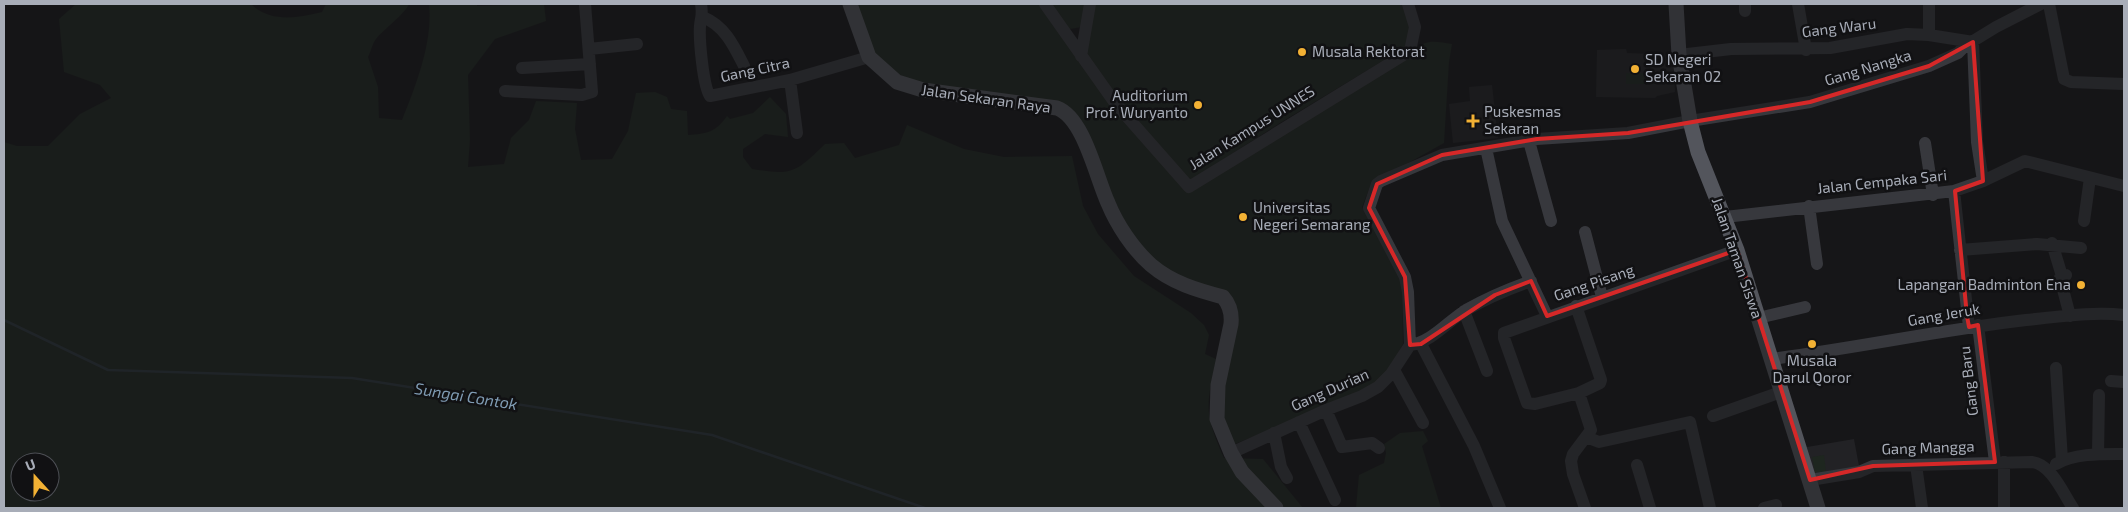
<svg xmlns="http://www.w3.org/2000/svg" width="2128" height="512" viewBox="0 0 2128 512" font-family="'Exo 2',sans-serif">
<rect width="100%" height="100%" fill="#161618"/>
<path fill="#222225" d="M1626 49 1627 53 1673 55 1675 92 1657 96 1655 98 1596 97 1597 50Z
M1492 85 1498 138 1453 143 1449 104 1470 101 1469 87Z
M1854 439 1859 466 1812 478 1807 447Z"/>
<path fill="#1e261f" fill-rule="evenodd" d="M76 4H251C270 23 298 18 322 12L326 4H409C406 13 383 30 376 39 372 44 371 52 368 57L378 87 379 118 402 120C416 85 433 42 429 4H477V6L544 4 546 21 495 39 468 75 470 140 468 167 504 164 511 138 529 120 536 101 577 103 575 129 581 160 612 159 628 131 636 93 655 92 667 97 671 109 687 111 688 135C707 134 716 132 727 116L730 119 753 113 770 97 786 114 788 137 765 134 743 149V157L752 169C793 176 796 172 825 144L844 143 855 158 899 145 907 125 964 149 1004 157 1072 156 1083 206 1098 234 1134 276 1191 313 1204 325 1209 335 1205 354 1216 359C1206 408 1204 412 1224 458L1263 459 1303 508H4V142L17 146H48L80 114 111 98 100 85 64 72 59 19ZM20 462H50V492H20Z
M853 4H1042L1188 189 1412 52C1424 39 1435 41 1452 44L1449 62 1444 143 1371 184 1362 207 1402 281 1403 344 1388 371 1364 392 1230 446 1217 410 1233 311 1170 274 1136 244 1071 112 914 85 872 55Z
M1046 4H1089L1082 27 1064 30Z
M1092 4H1405L1413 26 1411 44 1280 123 1188 182 1082 56Z
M1626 73H1659V84H1626Z
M1423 431 1428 441 1422 446 1441 508H1356L1359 475 1384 463 1386 453 1384 444 1400 433Z
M1824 455 1826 472 1815 473 1812 457Z"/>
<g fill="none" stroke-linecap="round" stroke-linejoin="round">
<path stroke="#2c353c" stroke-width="2.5" d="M4 320 108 370 352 378 712 435 925 508"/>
<path stroke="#37383d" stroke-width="12" d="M701 4C703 15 701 16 700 26 699 39 703 86 710 96L790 80 869 57
M1045 4 1115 103 1189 187 1410 51 1415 27 1408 4
M1745 4V11
M1798 4 1806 50
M2049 4 2064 79 2071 82 2124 84
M703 17C725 26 734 46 744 66
M1929 35V4
M589 49 637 44
M1679 55 1731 49 1830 48 1907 34 1929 35 1973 42 1977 142 1983 181
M1081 56 1090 4
M522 68 590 64
M790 80 797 133
M505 91 582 95 592 92 585 4
M1529 141 1551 221
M1925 143 1933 195
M1486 148 1502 221 1547 316
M1954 191 1969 327
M1809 206 1817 264
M1725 217 1954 191 1983 181 2025 161 2124 186
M2084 221 2090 178
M1585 232 1602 297
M2052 243 2062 276
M1960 250 2037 244 2081 248
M2066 275 2060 278 2070 316
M1576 306 1601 380 1600 383 1579 393 1591 430 1573 454 1571 461 1573 474 1585 508
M1464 311 1487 371
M1758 318 1805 307
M1978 325 1995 462
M1421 344 1474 446 1500 508
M1410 345 1408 292 1405 277 1369 208 1377 184 1381 181 1442 155 1537 139 1628 133 1690 121 1810 102 1929 66 1958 53 1965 46 1996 27 2041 4
M1771 359C1856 348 1940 330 2026 320 2057 317 2093 311 2124 315
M2056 368 2062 460
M1394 370 1423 423
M2111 381 2124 382
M1579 393 1535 404 1527 403 1504 338V333L1737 250
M1326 410 1342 447 1372 443 1379 448
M1713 416 1781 392
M1299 422 1335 500
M1274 433 1281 467 1287 478
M1586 437 1599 442 1690 422 1710 508
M1231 453 1326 410 1362 396 1378 387 1391 374 1410 345C1432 342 1448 321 1466 310 1487 298 1508 289 1531 281
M2098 454 2099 395
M2004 462V508
M2056 464C2075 453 2103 454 2124 454
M1637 465 1650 508
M1916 465 1922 508
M1810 480 1859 472 1873 466 2032 462C2051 464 2063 493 2073 508
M1764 508 1776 505"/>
<path stroke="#53555c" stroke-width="15" d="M850 4 869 57 897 82 923 90 1057 108C1084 118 1096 177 1108 203 1117 225 1133 249 1151 265 1172 283 1197 290 1223 297 1230 305 1232 314 1231 324L1218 385 1217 419 1231 453 1242 472 1276 508
M1676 4 1679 55 1690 121 1698 152 1737 250 1818 508"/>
</g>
<path d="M0 0H2128V512H0ZM1973 42 1983 181 1955 191 1967 316 1969 327 1978 325 1995 462 1873 466 1810 480 1737 250 1547 316 1531 281 1495 295 1421 344 1410 345 1405 277 1369 208 1377 184 1442 155 1537 139 1628 133 1810 102 1929 66Z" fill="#161618" fill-opacity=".55" fill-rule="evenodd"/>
<path fill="none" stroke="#d62828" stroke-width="4" stroke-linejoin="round" d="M1973 42 1983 181 1955 191 1967 316 1969 327 1978 325 1995 462 1873 466 1810 480 1737 250 1547 316 1531 281 1495 295 1421 344 1410 345 1405 277 1369 208 1377 184 1442 155 1537 139 1628 133 1810 102 1929 66Z"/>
<g fill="#f2b134" stroke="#111113" stroke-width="2">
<circle cx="1302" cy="52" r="5"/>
<circle cx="1635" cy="69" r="5"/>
<circle cx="1198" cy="105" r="5"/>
<path d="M1470.5 113.5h5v5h5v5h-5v5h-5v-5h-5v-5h5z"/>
<circle cx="1243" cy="217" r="5"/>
<circle cx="2081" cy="285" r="5"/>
<circle cx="1812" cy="344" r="5"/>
</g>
<g text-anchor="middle" stroke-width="5" stroke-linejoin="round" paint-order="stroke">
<g font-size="15" fill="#a8adb8" stroke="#111113">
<text transform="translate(1839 28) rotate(-7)" y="5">Gang Waru</text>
<text transform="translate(1868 68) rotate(-17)" y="5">Gang Nangka</text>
<text transform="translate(755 70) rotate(-12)" y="5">Gang Citra</text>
<text transform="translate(986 99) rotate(8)" y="5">Jalan Sekaran Raya</text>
<text transform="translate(1252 128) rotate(-32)" y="5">Jalan Kampus UNNES</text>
<text transform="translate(1882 182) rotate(-6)" y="5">Jalan Cempaka Sari</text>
<text transform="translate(1737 258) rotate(71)" y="5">Jalan Taman Siswa</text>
<text transform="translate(1594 283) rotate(-19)" y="5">Gang Pisang</text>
<text transform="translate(1944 315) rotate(-10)" y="5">Gang Jeruk</text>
<text transform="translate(1969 381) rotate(-97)" y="5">Gang Baru</text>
<text transform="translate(1330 390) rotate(-24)" y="5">Gang Durian</text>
<text transform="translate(1928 448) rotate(-2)" y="5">Gang Mangga</text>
</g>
<g font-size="15" fill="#a8adb8" stroke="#111113" text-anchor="start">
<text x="1312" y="57">Musala Rektorat</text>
<text x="1645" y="65">SD Negeri<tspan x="1645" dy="17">Sekaran 02</tspan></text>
<text x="1188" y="101" text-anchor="end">Auditorium<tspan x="1188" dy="17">Prof. Wuryanto</tspan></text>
<text x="1484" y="117">Puskesmas<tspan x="1484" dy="17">Sekaran</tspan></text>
<text x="1253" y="213">Universitas<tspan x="1253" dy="17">Negeri Semarang</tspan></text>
<text x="2071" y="290" text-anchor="end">Lapangan Badminton Ena</text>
<text x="1812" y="366" text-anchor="middle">Musala<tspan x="1812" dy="17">Darul Qoror</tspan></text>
</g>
<g font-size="16" font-style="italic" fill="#7f9bb3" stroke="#111113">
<text transform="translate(466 396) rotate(9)" y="6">Sungai Contok</text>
</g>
</g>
<rect width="2128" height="512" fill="none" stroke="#a8adb8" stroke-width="10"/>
<g transform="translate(35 477) rotate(339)"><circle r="24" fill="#111113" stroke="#4d4f55"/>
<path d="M0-4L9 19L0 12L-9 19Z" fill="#f2b134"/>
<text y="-8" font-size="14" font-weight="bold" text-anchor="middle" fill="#a8adb8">U</text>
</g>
</svg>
